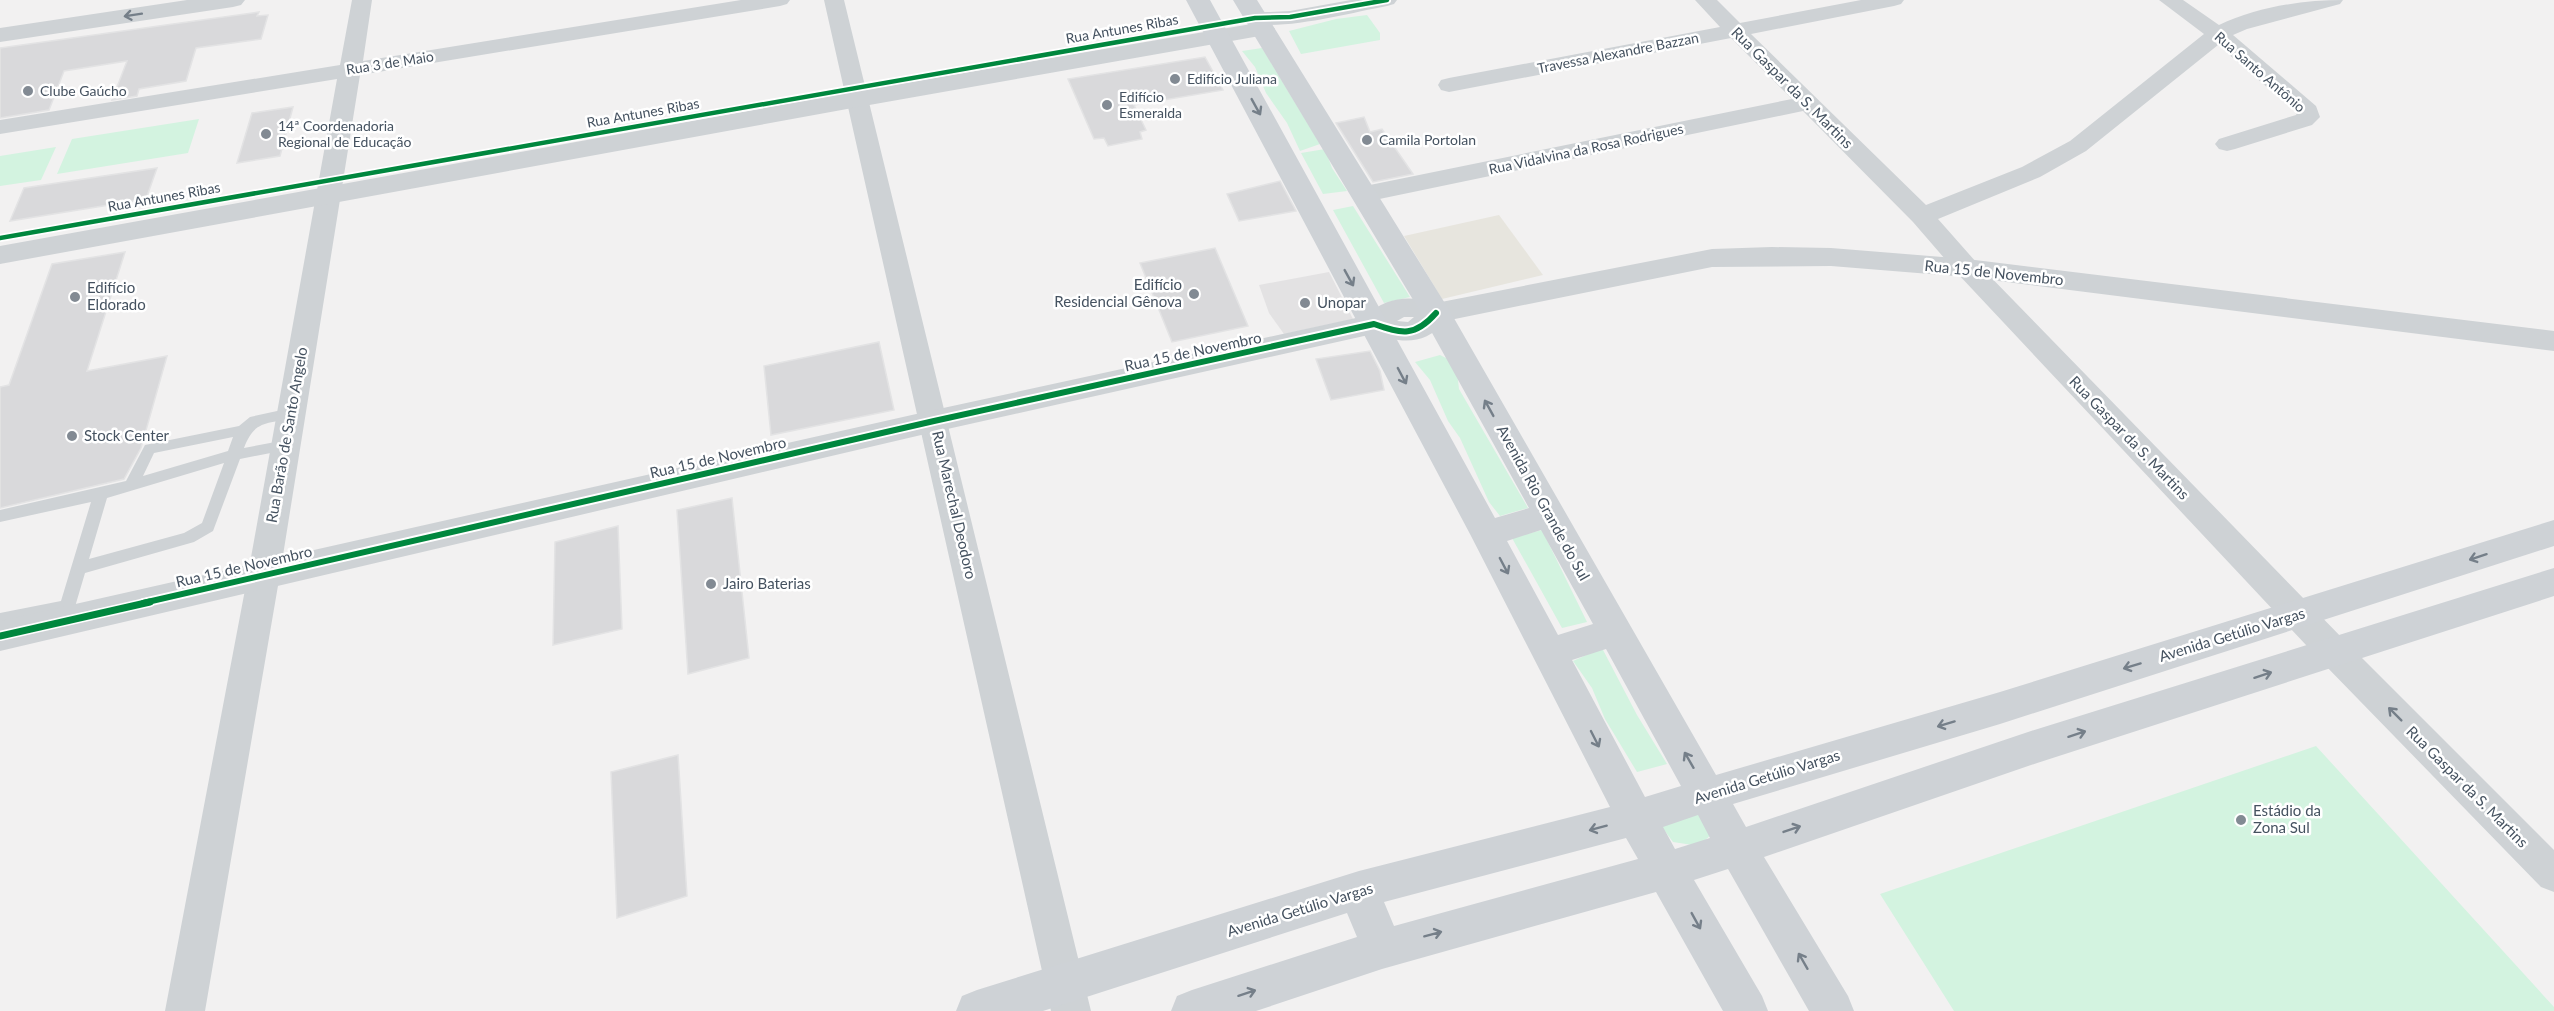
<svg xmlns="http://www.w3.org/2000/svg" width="2554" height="1011" viewBox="0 0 2554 1011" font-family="Lato,sans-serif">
<rect width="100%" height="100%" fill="#f2f1f1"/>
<path fill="#e7e5de" d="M1499 215 1543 275 1442 299 1404 236Z"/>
<path fill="#e3e2e3" d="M1329 272 1353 319 1284 334 1269 313 1259 285Z"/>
<path fill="#d3f3e0" d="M1367 15 1380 33V40L1301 54 1289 31 1336 19Z
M1262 48 1320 144 1300 151 1287 123 1266 93 1255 67 1242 51Z
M199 119 188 153 57 174 72 139Z
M56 147 41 180 0 186V156Z
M1325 149 1332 168 1347 191 1323 194 1301 153Z
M1353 206 1410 297 1384 303 1333 210Z
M1440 355 1456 363 1459 389 1528 508 1500 516 1489 502 1460 438 1448 421 1430 380 1415 362Z
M1542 530 1587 622 1562 628 1512 538Z
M1602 648 1637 715 1667 764 1637 772 1605 719 1592 688 1573 661Z
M2316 746 2554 1007V1011H1954L1880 894Z
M1702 810 1715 831 1699 846 1673 842 1659 823Z"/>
<path fill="#d9d9db" stroke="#e3e3e4" stroke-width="1.5" d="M259 12 257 16 268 15 261 39 196 48 186 81 139 89 137 96 112 100 127 61 64 71 49 110 0 118V48Z
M1205 57 1223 90 1134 105 1146 130 1140 132 1142 139 1108 146 1104 138 1094 139 1068 79Z
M293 107 280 156 237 163 252 113Z
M1364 117 1370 132 1382 129 1413 174 1373 182 1336 123Z
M157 168 146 199 10 221 24 188Z
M1280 181 1296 211 1239 221 1227 194Z
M1215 248 1248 326 1172 342 1140 263Z
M125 252 87 371 167 356 141 448 124 479 0 508V387L9 385 52 264Z
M879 342 894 410 771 435 764 366Z
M1370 351 1380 371 1384 390 1331 400 1316 359Z
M732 498 749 658 688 674 677 510Z
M618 526 622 629 553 645 555 542Z
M678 755 687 896 617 918 611 772Z"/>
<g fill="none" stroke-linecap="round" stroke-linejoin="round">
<path fill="#ced2d5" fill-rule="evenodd" d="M291 408 298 413 296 417C269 425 255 418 244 448L286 440 293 445 286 450 240 459 213 531 194 542 85 573 69 627 63 629 57 627 55 622 57 615 0 627V613L61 601 91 502 0 522V510L126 481 145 445 239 426 250 417ZM233 437 228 451 143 476 154 453ZM224 463 202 523 184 533 89 559 107 498Z"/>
<path fill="#ced2d5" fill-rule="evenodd" d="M352 0H372L363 61 741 0H790L787 4 780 6 360 75 280 574 205 1011H165L248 574 337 79 0 134V120L340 65Z
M824 0H844L1091 1011H1051Z
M1351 0H1397L1394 4 1387 6C1349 13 1284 31 1247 23L1244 18 1247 13 1290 11Z
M1695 0H1717L1740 23 1861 0H1904L1901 4 1894 6 1751 34 1926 205 2022 167 2070 141 2204 34 2159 0H2183L2219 25C2257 7 2302 0 2343 0L2340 4 2247 29 2233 35 2316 106 2320 117 2312 125 2235 149 2227 151 2219 149 2215 144 2219 139 2296 115 2297 113 2218 45 2086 151 2040 177 1938 219 1976 262 2346 642 2554 850V892L2541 887 2322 662 1958 274 1913 222 1803 111 1365 202 1356 199 1353 194 1356 189 1365 186 1792 99 1731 38 1449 92 1441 90 1438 85 1441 80 1449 78 1720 27Z"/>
<path fill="#ced2d5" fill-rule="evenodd" d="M187 0H245L241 5 233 7 0 42V28Z
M1263 22 1271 24 1275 29 1271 34 858 107 0 264V246L858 91Z
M1772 247 1831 248 1967 259 2554 331V351L1967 277 1831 266 1712 267 1445 321C1425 346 1401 343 1373 334L934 432 0 651V621L934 410 1365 316C1387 297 1409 295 1436 303L1712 249ZM1404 317H1414L1408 322 1397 321Z"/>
<path fill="#ced2d6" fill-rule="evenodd" d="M1186 0H1210L1495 518 1529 508 1421 313 1233 0H1257L1451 313 1716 775 2000 692 2554 520V546L2000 724 1733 804 1746 827 2031 731 2554 568V596L2031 765 1764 857 1848 996 1854 1011H1809L1728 869 1694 880 1762 996 1768 1011H1723L1656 892 1382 969 1256 1011H1171L1177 996 1192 990 1357 937 1347 913 1043 1011H956L962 996 977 990 1359 871 1610 807 1470 534ZM1541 530 1593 624 1558 635 1507 541ZM1606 649 1681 786 1645 797 1572 660ZM1698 815 1710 838 1675 849 1663 827ZM1626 838 1638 859 1394 926 1384 902Z"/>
<defs>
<path id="cycleway-far2" d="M0 238 1255 18 1290 17 1387 0"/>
<path id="cycleway-far1" d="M143 603 934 421 1374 324C1402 334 1415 337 1436 313"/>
<path id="cycleway" d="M0 636 150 602"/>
</defs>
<use href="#cycleway-far2" stroke="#fff" stroke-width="8"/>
<use href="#cycleway-far1" stroke="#fff" stroke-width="10"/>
<use href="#cycleway" stroke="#fff" stroke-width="10"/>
<use href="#cycleway-far2" stroke="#00873e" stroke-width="4.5"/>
<use href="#cycleway-far1" stroke="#00873e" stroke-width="6"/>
<use href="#cycleway" stroke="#00873e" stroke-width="7"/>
</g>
<defs><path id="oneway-shaft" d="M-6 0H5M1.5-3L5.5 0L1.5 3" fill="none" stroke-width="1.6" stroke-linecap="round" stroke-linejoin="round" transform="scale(1.5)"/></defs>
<g stroke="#757f89">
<use href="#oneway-shaft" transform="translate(133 15) rotate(171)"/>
<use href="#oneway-shaft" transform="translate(1256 107) rotate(61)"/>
<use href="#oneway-shaft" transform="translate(1349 278) rotate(61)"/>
<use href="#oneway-shaft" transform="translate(1402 376) rotate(62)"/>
<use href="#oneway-shaft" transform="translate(1489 408) rotate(-119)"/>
<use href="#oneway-shaft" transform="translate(2478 557) rotate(162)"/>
<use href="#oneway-shaft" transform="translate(1504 566) rotate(62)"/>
<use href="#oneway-shaft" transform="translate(2132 666) rotate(163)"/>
<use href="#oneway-shaft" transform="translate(2263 675) rotate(-18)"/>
<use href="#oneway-shaft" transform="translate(2395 714) rotate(-135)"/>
<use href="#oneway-shaft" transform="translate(1946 724) rotate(163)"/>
<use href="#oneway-shaft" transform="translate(2077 734) rotate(-18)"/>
<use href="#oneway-shaft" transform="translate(1595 739) rotate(63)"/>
<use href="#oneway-shaft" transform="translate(1689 760) rotate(-120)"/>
<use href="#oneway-shaft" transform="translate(1598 828) rotate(165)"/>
<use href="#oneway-shaft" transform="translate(1792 829) rotate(-19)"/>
<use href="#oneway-shaft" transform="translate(1696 921) rotate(61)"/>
<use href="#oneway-shaft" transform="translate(1433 934) rotate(-15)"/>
<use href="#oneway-shaft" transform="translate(1803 961) rotate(-120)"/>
<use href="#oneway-shaft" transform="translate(1247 993) rotate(-18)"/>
</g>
<g fill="#828a93" stroke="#fff" stroke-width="2">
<circle cx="1175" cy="79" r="6"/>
<circle cx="28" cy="91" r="6"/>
<circle cx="1107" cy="105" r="6"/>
<circle cx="266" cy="134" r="6"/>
<circle cx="1367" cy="140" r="6"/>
<circle cx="1194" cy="294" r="6"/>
<circle cx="75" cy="297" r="6"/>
<circle cx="1305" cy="303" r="6"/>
<circle cx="72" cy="436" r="6"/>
<circle cx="711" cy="584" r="6"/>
<circle cx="2241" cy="820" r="6"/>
</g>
<g text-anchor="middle" stroke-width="5" stroke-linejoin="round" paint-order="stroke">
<g font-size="14" fill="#455260" stroke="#fff">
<text transform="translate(1122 29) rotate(-10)" y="5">Rua Antunes Ribas</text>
<text transform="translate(1618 53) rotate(-11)" y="5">Travessa Alexandre Bazzan</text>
<text transform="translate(390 63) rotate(-9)" y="5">Rua 3 de Maio</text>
<text transform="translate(2260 72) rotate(41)" y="5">Rua Santo Antônio</text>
<text transform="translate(643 113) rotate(-10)" y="5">Rua Antunes Ribas</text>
<text transform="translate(1586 149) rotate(-12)" y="5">Rua Vidalvina da Rosa Rodrigues</text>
<text transform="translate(164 197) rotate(-10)" y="5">Rua Antunes Ribas</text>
</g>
<g font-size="14" fill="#455260" stroke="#fff" text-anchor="start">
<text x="1187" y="84">Edifício Juliana</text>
<text x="40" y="96">Clube Gaúcho</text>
<text x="1119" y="102">Edifício<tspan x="1119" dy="16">Esmeralda</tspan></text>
<text x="278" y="131">14ª Coordenadoria<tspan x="278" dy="16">Regional de Educação</tspan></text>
<text x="1379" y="145">Camila Portolan</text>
</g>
<g font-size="15" fill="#455260" stroke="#fff">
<text transform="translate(1792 88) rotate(45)" y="5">Rua Gaspar da S. Martins</text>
<text transform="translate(1994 273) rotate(6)" y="5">Rua 15 de Novembro</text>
<text transform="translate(1193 352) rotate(-12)" y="5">Rua 15 de Novembro</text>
<text transform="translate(287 435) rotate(-80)" y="5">Rua Barão de Santo Angelo</text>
<text transform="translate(2129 438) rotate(46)" y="5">Rua Gaspar da S. Martins</text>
<text transform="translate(718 458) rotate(-13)" y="5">Rua 15 de Novembro</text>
<text transform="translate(1543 503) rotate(61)" y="5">Avenida Rio Grande do Sul</text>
<text transform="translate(954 505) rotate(77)" y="5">Rua Marechal Deodoro</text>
<text transform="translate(244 567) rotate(-13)" y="5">Rua 15 de Novembro</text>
<text transform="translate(2232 635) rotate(-17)" y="5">Avenida Getúlio Vargas</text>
<text transform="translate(1767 777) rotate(-17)" y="5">Avenida Getúlio Vargas</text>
<text transform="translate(2467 787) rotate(45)" y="5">Rua Gaspar da S. Martins</text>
<text transform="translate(1300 910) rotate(-17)" y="5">Avenida Getúlio Vargas</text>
</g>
<g font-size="15" fill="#455260" stroke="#fff" text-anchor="start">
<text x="1182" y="290" text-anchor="end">Edifício<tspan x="1182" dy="17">Residencial Gênova</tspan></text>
<text x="87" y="293">Edifício<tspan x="87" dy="17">Eldorado</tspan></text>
<text x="1317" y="308">Unopar</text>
<text x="84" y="441">Stock Center</text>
<text x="723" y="589">Jairo Baterias</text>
<text x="2253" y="816">Estádio da<tspan x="2253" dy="17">Zona Sul</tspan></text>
</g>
</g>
</svg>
